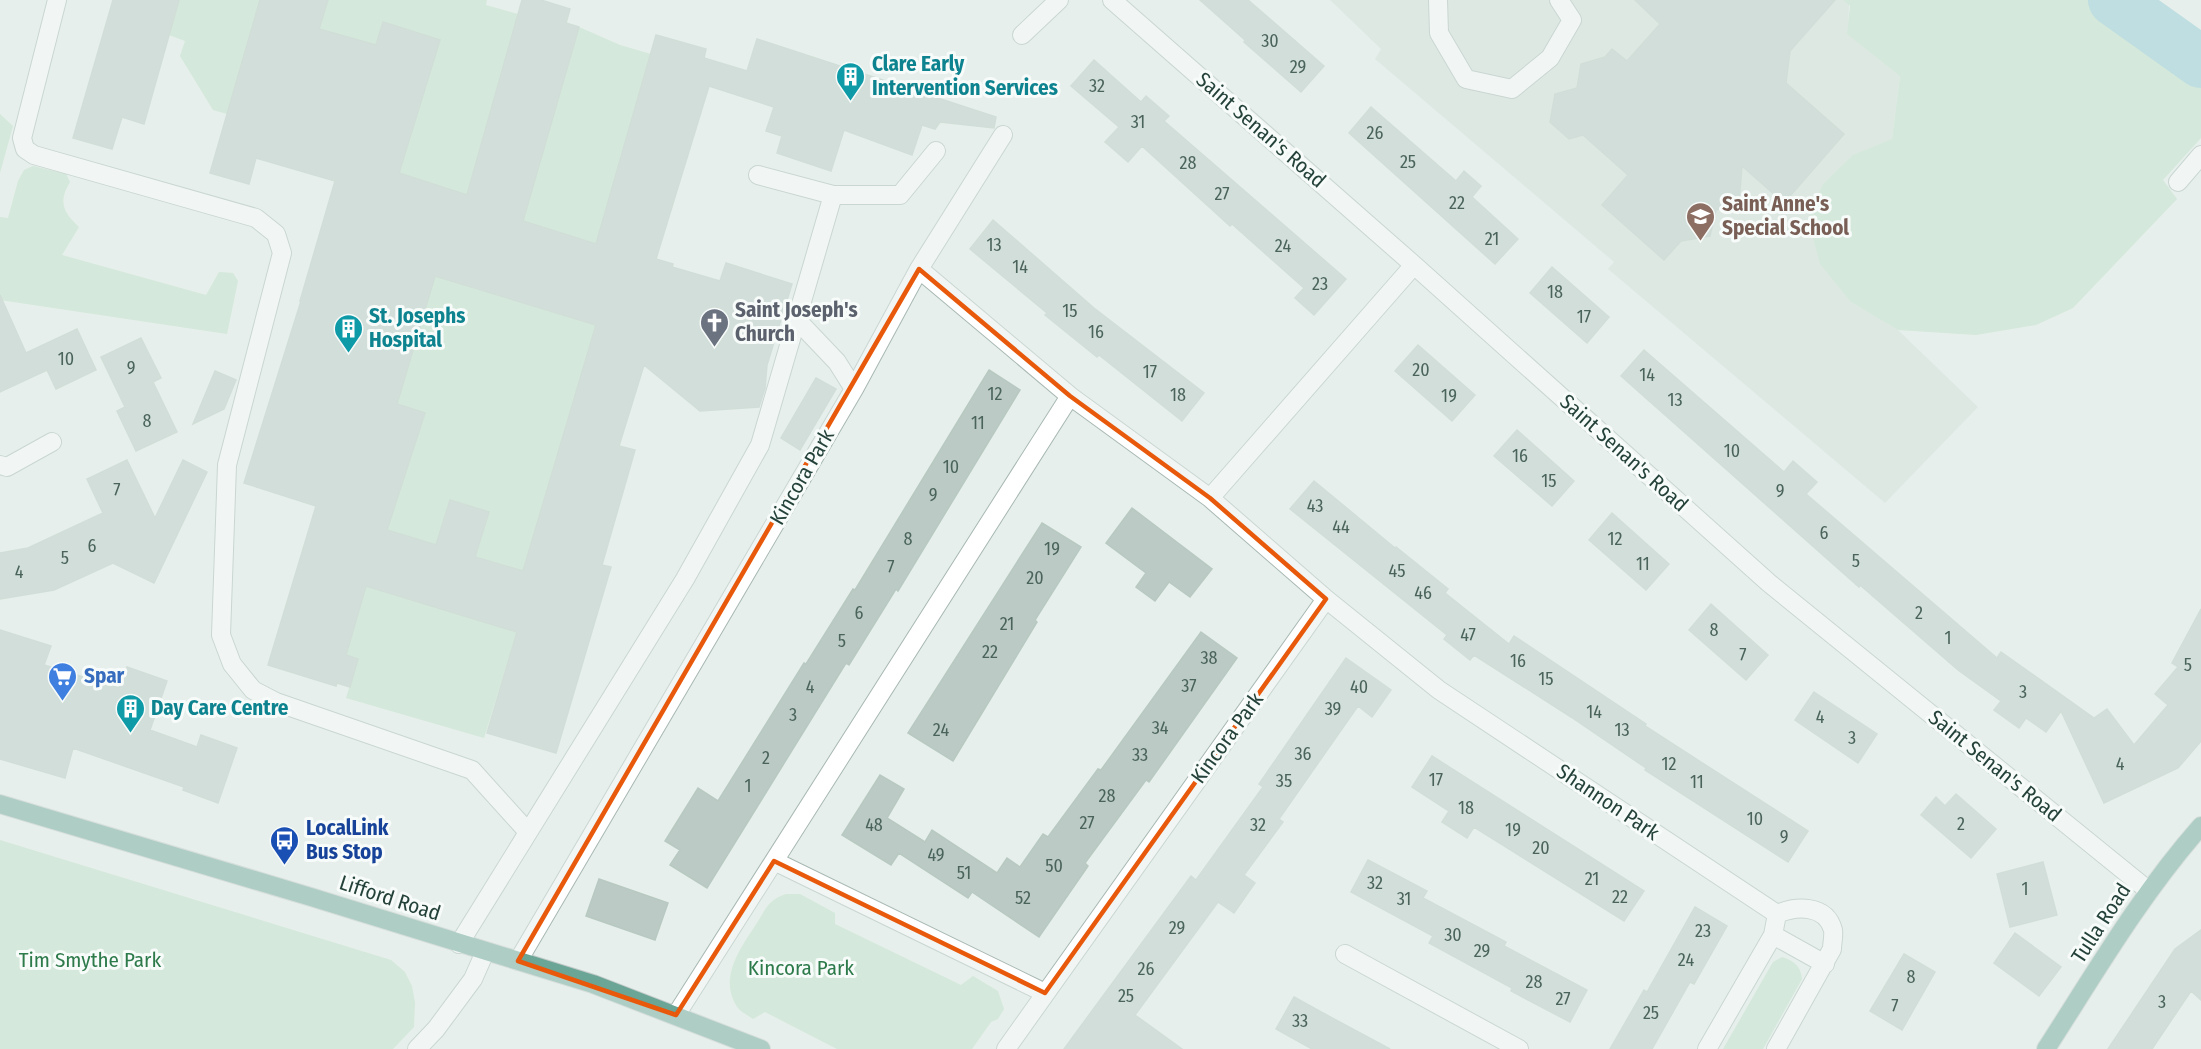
<svg xmlns="http://www.w3.org/2000/svg" width="2201" height="1049" viewBox="0 0 2201 1049" font-family="'Fira Sans Condensed',sans-serif">
<rect width="100%" height="100%" fill="#e6efeb"/>
<path fill="#d4dfda" d="M1330 0H1844L1849 4 1848 34 1900 75 1892 139 1851 302 1898 330 1978 407 1885 503 1608 269 1614 262 1375 59 1381 49Z"/>
<path fill="#bfe0c8" d="M179 0H260L227 114 213 110 180 56 185 41 169 35Z
M328 0H487L486 5 518 14 467 195 396 183 439 40 376 45 304 79Z
M1843 0H2140L2201 46V138L2163 180 2177 199 2073 308 2036 325 1976 335 1898 330 1851 302 1820 264 1808 219 1823 184 1853 155 1892 139 1900 76 1847 34 1850 6Z
M579 27 620 45 651 54 596 244 523 221Z
M0 114 13 126 0 173Z
M33 166 66 174 70 182C58 202 63 212 79 227L62 255 206 295 219 272 233 273 238 281 227 334 0 300V217L8 218 18 181 24 170Z
M435 276 596 325 523 571 475 557 489 513 451 500 436 545 387 530 425 414 397 404Z
M366 586 517 632 484 738 346 698 358 659 346 655Z
M0 840 391 960 405 972 412 986 415 1003 414 1027 393 1049H0Z
M786 894H800L835 913V924L961 985 973 976 998 991 1004 1009 998 1019 991 1022 972 1049H837L765 1012 753 1019C749 1016 741 1012 738 1008 718 980 739 950 755 926 765 911 767 900 786 894Z
M1782 957C1794 961 1801 966 1802 979L1763 1049H1723L1773 962Z"/>
<g fill="none" stroke-linecap="round" stroke-linejoin="round">
<path stroke="#8ec9d4" stroke-width="52" d="M2114 0 2201 62"/>
</g>
<path fill="#bbcac4" stroke="#b8c9c2" stroke-width="1.5" fill-rule="evenodd" d="M113 0H179L144 124 122 117 112 149 73 138Z
M260 0H328L319 29 376 45 383 22 440 40 399 173 467 195 522 0H541L570 9 566 23 579 27 523 221 596 244 656 35 706 49 704 58 747 71 757 39 996 117 994 128 940 122 935 129 922 125 912 155 844 130 831 171 777 153 782 136 766 131 774 107 709 86 656 259 673 264 672 267 720 281 726 263 792 284 767 365 765 388 759 407 700 411 644 365 619 446 635 450 602 565 611 567 556 753 487 733 517 632 366 586 346 655 358 659 350 687 337 683 336 686 268 665 316 506 244 483 301 301H300L335 181 256 158 249 184 210 173ZM435 276 596 325 523 571 475 557 489 512 450 500 436 545 387 530 425 413 397 404Z
M1200 0H1248L1324 66 1301 92 1244 42 1245 40Z
M1635 0H1835L1790 51 1786 83 1844 134 1784 203 1742 166 1739 203 1716 210 1710 236 1681 241 1664 260 1602 205 1628 175 1583 135 1569 139 1550 122 1555 94 1577 88 1581 64 1605 57 1612 49 1627 61 1660 24Z
M1094 60 1141 102 1146 96 1169 116 1164 121 1346 279 1314 315 1295 298 1304 288 1232 224 1230 226 1142 146 1128 162 1105 142 1119 127 1071 86Z
M1371 107 1456 181 1464 171 1481 186 1472 197 1518 239 1495 264 1349 133Z
M993 220 1094 308 1204 393 1182 421 1099 355 1097 357 1045 315 1047 313 970 249Z
M1552 267 1609 317 1587 343 1530 293Z
M0 295 26 353 77 329 96 370 56 389 47 370 0 392Z
M141 338 161 378 153 382 177 432 136 451 117 411 125 407 101 357Z
M1418 345 1475 395 1452 421 1395 371Z
M1644 350 1784 472 1793 461 1817 482 1806 494 1997 658 2001 652 2094 718 2107 709 2134 745 2168 705 2155 694 2178 667 2172 663 2201 609V741L2178 768 2104 803 2061 711 2046 732 2026 718 2019 728 1994 710 2001 701 1958 670 1860 585 1859 587 1621 376Z
M989 370 1020 390 898 591 896 589 849 665 846 663 707 888 670 865 680 850 665 841 698 788 718 801 804 663 806 664 853 589 855 590Z
M215 371 236 380 224 409 193 424Z
M816 378 836 389 800 450 781 438Z
M1517 430 1574 481 1552 506 1494 456Z
M127 460 155 518 183 460 207 472 154 583 113 563 54 590 0 599V553L28 548 103 513 87 479Z
M1314 481 1395 548 1396 547 1448 589 1445 593 1509 644 1514 636 1646 724 1645 726 1808 831 1788 862 1645 770 1646 768 1571 717 1474 655 1470 660 1444 639 1447 635 1290 509Z
M1132 508 1212 569 1190 597 1169 582 1155 601 1136 587 1146 573 1106 543Z
M1612 513 1669 564 1646 590 1589 540Z
M1042 523 1081 547 1035 620 1037 622 953 761 908 733Z
M1711 604 1768 655 1746 680 1689 630Z
M0 630 51 646 44 665 119 688 127 667 167 681 150 730 197 747 201 735 237 748 218 803 183 790 184 787 73 748 65 778 0 759Z
M1201 632 1237 658 1149 782 1146 780 1085 863 1088 866 1039 937 972 892 968 898 899 853 891 865 842 835 880 775 904 789 887 818 925 842 932 830 997 873 1007 858 1020 867 1043 834 1048 837 1098 769 1101 770Z
M1346 658 1391 690 1372 717 1358 706 1279 819 1283 822 1244 875 1255 883 1234 913 1218 902 1135 1015 1182 1049H1064L1191 876 1196 880 1263 787 1259 784Z
M1814 692 1877 734 1858 763 1795 720Z
M1432 756 1644 891 1624 921 1474 827 1467 838 1442 822 1449 811 1412 787Z
M1956 794 1996 829 1971 858 1921 815 1936 797 1945 806Z
M1368 860 1427 891 1423 898 1506 942 1504 946 1587 990 1570 1022 1511 991 1512 988 1429 943 1433 936 1351 892Z
M2043 862 2057 915 2010 927 1997 874Z
M599 879 668 903 655 940 586 916Z
M1695 907 1727 926 1694 984 1690 982 1652 1049H1610L1644 990 1647 992Z
M2201 930V1000L2191 991 2152 1049H2108L2175 949Z
M2015 933 2061 967 2039 996 1994 963Z
M1904 954 1935 972 1902 1030 1870 1011Z
M1294 997 1323 1013 1390 1049H1312L1276 1029Z"/>
<g fill="none" stroke-linecap="round" stroke-linejoin="round">
<defs>
<path id="minor" d="M57 0 22 138 25 149 34 155 256 218 276 234 282 253 227 465 221 635 232 664 253 690 276 702 472 770 528 832
M1112 0 1414 265 1769 583 2149 891
M1438 0 1439 33 1466 79 1512 89 1550 58 1572 20 1559 0
M1022 35 1059 0
M2178 182 2201 155
M833 195H900L936 151
M797 320 837 362 854 389
M1070 396 1210 498 1326 599 1439 690 1777 914C1796 906 1826 904 1833 930 1834 936 1832 943 1832 949L1776 1049
M0 465 7 467 52 442
M1210 498 1414 265
M774 861 1045 993
M1773 935 1825 964
M459 944 685 579 760 445 833 195 758 175
M1345 954 1519 1049
M518 961 854 389 919 269 1003 135
M676 1015 1070 396 919 269
M417 1049 436 1029 473 979 485 952
M1006 1049 1326 599
M1707 1049 1773 935 1777 914"/>
<path id="major" d="M0 804 311 897 593 984 761 1049
M2046 1049C2095 973 2141 894 2201 826"/>
</defs>
<use href="#minor" stroke="#a8b8b2" stroke-width="20"/>
<use href="#major" stroke="#c2cac8" stroke-width="20"/>
<use href="#minor" stroke="#fff" stroke-width="18"/>
<use href="#major" stroke="#6aa596" stroke-width="18"/>
</g>
<path d="M0 0H2201V1049H0ZM919 269 1070 396 1210 498 1326 599 1045 993 774 861 676 1015 518 961Z" fill="#e6efeb" fill-opacity=".55" fill-rule="evenodd"/>
<path fill="none" stroke="#e8590c" stroke-width="4.5" stroke-linejoin="round" d="M919 269 1070 396 1210 498 1326 599 1045 993 774 861 676 1015 518 961Z"/>
<defs>
<symbol id="building-pin" viewBox="-11 -11 22 30"><path d="M0 17L-7.5 6A9.5 9.5 0 1 1 7.5 6Z" fill="#0f9aa8" stroke="#f7fbf9"/><path d="M-4-6H4V6H1V3H-1V6H-4ZM-2.5-4.3h1.7v1.8h-1.7ZM.8-4.3h1.7v1.8H.8ZM-2.5-1h1.7V.8h-1.7ZM.8-1h1.7V.8H.8Z" fill="#fff"/></symbol>
<symbol id="school-pin" viewBox="-11 -11 22 30"><path d="M0 17L-7.5 6A9.5 9.5 0 1 1 7.5 6Z" fill="#8d6e63" stroke="#f7fbf9"/><path d="M0-5L7-2L0 1L-7-2ZM-4 1L0 2.5L4 1V4Q0 6-4 4Z" fill="#fff"/></symbol>
<symbol id="church-pin" viewBox="-11 -11 22 30"><path d="M0 17L-7.5 6A9.5 9.5 0 1 1 7.5 6Z" fill="#6b7280" stroke="#f7fbf9"/><path d="M-1.2-6h2.4v3.5h3.3v2.4h-3.3V6h-2.4V-.1h-3.3v-2.4h3.3Z" fill="#fff"/></symbol>
<symbol id="supermarket-pin" viewBox="-11 -11 22 30"><path d="M0 17L-7.5 6A9.5 9.5 0 1 1 7.5 6Z" fill="#3f7fe0" stroke="#f7fbf9"/><path d="M-6-5.5h2.5l.6 2H6L4.5 2H-2.5L-4.4-4H-6ZM-1.5 3.2a1.3 1.3 0 1 0 .1 0ZM3 3.2a1.3 1.3 0 1 0 .1 0Z" fill="#fff"/></symbol>
<symbol id="bus-pin" viewBox="-11 -11 22 30"><path d="M0 17L-7.5 6A9.5 9.5 0 1 1 7.5 6Z" fill="#1a4fb4" stroke="#f7fbf9"/><path d="M-5-6H5V4H4V6H2V4H-2V6H-4V4H-5ZM-3.5-4V0h7V-4ZM-3.5 1.2v1.5H-2V1.2ZM2 1.2v1.5H3.5V1.2Z" fill="#fff"/></symbol>
</defs>
<g fill-rule="evenodd">
<use href="#building-pin" x="834" y="60" width="33" height="45"/>
<use href="#school-pin" x="1684" y="200" width="33" height="45"/>
<use href="#church-pin" x="698" y="306" width="33" height="45"/>
<use href="#building-pin" x="332" y="312" width="33" height="45"/>
<use href="#supermarket-pin" x="46" y="660" width="33" height="45"/>
<use href="#building-pin" x="114" y="692" width="33" height="45"/>
<use href="#bus-pin" x="268" y="824" width="33" height="45"/>
</g>
<g text-anchor="middle" stroke-width="6" stroke-linejoin="round" paint-order="stroke">
<g font-size="18" fill="#4a645c">
<text x="1270" y="47">30</text>
<text x="1298" y="73">29</text>
<text x="1097" y="92">32</text>
<text x="1138" y="128">31</text>
<text x="1375" y="139">26</text>
<text x="1408" y="168">25</text>
<text x="1188" y="169">28</text>
<text x="1222" y="200">27</text>
<text x="1457" y="209">22</text>
<text x="1492" y="245">21</text>
<text x="994" y="251">13</text>
<text x="1283" y="252">24</text>
<text x="1020" y="273">14</text>
<text x="1320" y="290">23</text>
<text x="1555" y="298">18</text>
<text x="1070" y="317">15</text>
<text x="1584" y="323">17</text>
<text x="1096" y="338">16</text>
<text x="66" y="365">10</text>
<text x="131" y="374">9</text>
<text x="1421" y="376">20</text>
<text x="1150" y="378">17</text>
<text x="1647" y="381">14</text>
<text x="995" y="400">12</text>
<text x="1178" y="401">18</text>
<text x="1449" y="402">19</text>
<text x="1675" y="406">13</text>
<text x="147" y="427">8</text>
<text x="978" y="429">11</text>
<text x="1732" y="457">10</text>
<text x="1520" y="462">16</text>
<text x="951" y="473">10</text>
<text x="1549" y="487">15</text>
<text x="117" y="496">7</text>
<text x="1780" y="497">9</text>
<text x="933" y="501">9</text>
<text x="1315" y="512">43</text>
<text x="1341" y="533">44</text>
<text x="1824" y="539">6</text>
<text x="908" y="545">8</text>
<text x="1615" y="545">12</text>
<text x="92" y="552">6</text>
<text x="1052" y="555">19</text>
<text x="65" y="564">5</text>
<text x="1856" y="567">5</text>
<text x="1643" y="570">11</text>
<text x="891" y="573">7</text>
<text x="1397" y="577">45</text>
<text x="19" y="578">4</text>
<text x="1035" y="584">20</text>
<text x="1423" y="599">46</text>
<text x="859" y="619">6</text>
<text x="1919" y="619">2</text>
<text x="1007" y="630">21</text>
<text x="1714" y="636">8</text>
<text x="1468" y="641">47</text>
<text x="1948" y="644">1</text>
<text x="842" y="647">5</text>
<text x="990" y="658">22</text>
<text x="1743" y="661">7</text>
<text x="1209" y="664">38</text>
<text x="1518" y="667">16</text>
<text x="2188" y="671">5</text>
<text x="1546" y="685">15</text>
<text x="1189" y="692">37</text>
<text x="810" y="693">4</text>
<text x="1359" y="693">40</text>
<text x="2023" y="698">3</text>
<text x="1333" y="715">39</text>
<text x="1594" y="718">14</text>
<text x="793" y="721">3</text>
<text x="1820" y="723">4</text>
<text x="1160" y="734">34</text>
<text x="941" y="736">24</text>
<text x="1622" y="736">13</text>
<text x="1852" y="744">3</text>
<text x="1303" y="760">36</text>
<text x="1140" y="761">33</text>
<text x="766" y="764">2</text>
<text x="1669" y="770">12</text>
<text x="2120" y="770">4</text>
<text x="1436" y="786">17</text>
<text x="1284" y="787">35</text>
<text x="1697" y="788">11</text>
<text x="748" y="792">1</text>
<text x="1107" y="802">28</text>
<text x="1466" y="814">18</text>
<text x="1755" y="825">10</text>
<text x="1087" y="829">27</text>
<text x="1961" y="830">2</text>
<text x="874" y="831">48</text>
<text x="1258" y="831">32</text>
<text x="1513" y="836">19</text>
<text x="1784" y="843">9</text>
<text x="1541" y="854">20</text>
<text x="936" y="861">49</text>
<text x="1054" y="872">50</text>
<text x="964" y="879">51</text>
<text x="1592" y="885">21</text>
<text x="1375" y="889">32</text>
<text x="2025" y="895">1</text>
<text x="1620" y="903">22</text>
<text x="1023" y="904">52</text>
<text x="1404" y="905">31</text>
<text x="1177" y="934">29</text>
<text x="1703" y="937">23</text>
<text x="1453" y="941">30</text>
<text x="1482" y="957">29</text>
<text x="1686" y="966">24</text>
<text x="1146" y="975">26</text>
<text x="1911" y="983">8</text>
<text x="1534" y="988">28</text>
<text x="1126" y="1002">25</text>
<text x="1563" y="1005">27</text>
<text x="2162" y="1008">3</text>
<text x="1895" y="1012">7</text>
<text x="1651" y="1019">25</text>
<text x="1300" y="1027">33</text>
</g>
<g font-size="21" font-weight="bold" fill="#0d838f" stroke="#f7fbf9" text-anchor="start">
<text x="872" y="71">Clare Early<tspan x="872" dy="24">Intervention Services</tspan></text>
<text x="369" y="323">St. Josephs<tspan x="369" dy="24">Hospital</tspan></text>
<text x="151" y="715">Day Care Centre</text>
</g>
<g font-size="21" fill="#24423a" stroke="#f7fbf9">
<text transform="translate(1261 130) rotate(41)" y="7">Saint Senan's Road</text>
<text transform="translate(1624 453) rotate(42)" y="7">Saint Senan's Road</text>
<text transform="translate(802 477) rotate(-60)" y="7">Kincora Park</text>
<text transform="translate(1227 738) rotate(-54)" y="7">Kincora Park</text>
<text transform="translate(1995 766) rotate(39)" y="7">Saint Senan's Road</text>
<text transform="translate(1608 802) rotate(34)" y="7">Shannon Park</text>
<text transform="translate(390 898) rotate(18)" y="7">Lifford Road</text>
<text transform="translate(2101 923) rotate(-57)" y="7">Tulla Road</text>
</g>
<g font-size="21" font-weight="bold" fill="#785e54" stroke="#f7fbf9" text-anchor="start">
<text x="1722" y="211">Saint Anne's<tspan x="1722" dy="24">Special School</tspan></text>
</g>
<g font-size="21" font-weight="bold" fill="#5b616d" stroke="#f7fbf9" text-anchor="start">
<text x="735" y="317">Saint Joseph's<tspan x="735" dy="24">Church</tspan></text>
</g>
<g font-size="21" font-weight="bold" fill="#366cbe" stroke="#f7fbf9" text-anchor="start">
<text x="84" y="683">Spar</text>
</g>
<g font-size="21" font-weight="bold" fill="#164399" stroke="#f7fbf9" text-anchor="start">
<text x="306" y="835">LocalLink<tspan x="306" dy="24">Bus Stop</tspan></text>
</g>
<g font-size="21" fill="#2d7a4b" stroke="#f7fbf9">
<text x="90" y="967">Tim Smythe Park</text>
<text x="801" y="975">Kincora Park</text>
</g>
</g>
</svg>
